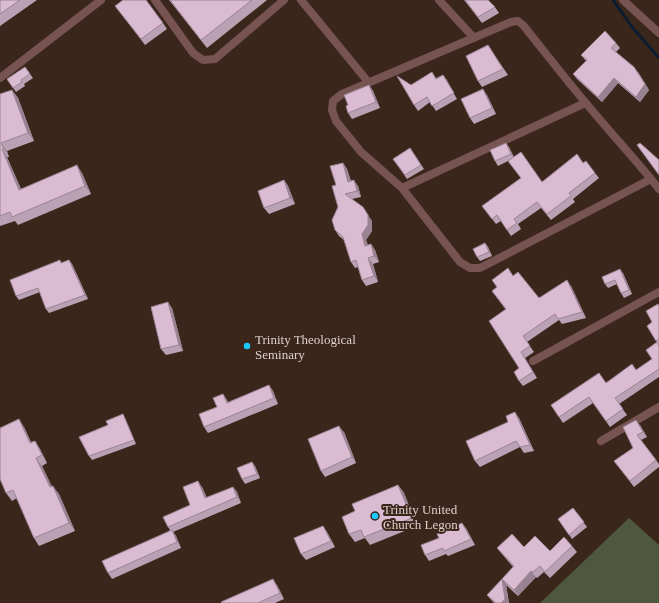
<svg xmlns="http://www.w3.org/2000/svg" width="659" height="603" viewBox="0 0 659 603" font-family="Georgia,serif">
<rect width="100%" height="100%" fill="#3b261c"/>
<path fill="#4f583c" d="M629 518 659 545V603H540Z"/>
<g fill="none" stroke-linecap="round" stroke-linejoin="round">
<path stroke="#0c1c30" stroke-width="3" d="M613 0 632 27 659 58"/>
<path stroke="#775452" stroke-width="8" d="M155 0 193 53 203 60 215 59 284 0
M301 0 369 83
M439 0 474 38
M623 0 659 33
M0 78 101 0
M651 179 480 268H470L460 262 402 188 361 152 336 121 332 110 333 101 342 94 511 22 518 21 523 25C544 51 564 77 585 102 609 131 635 159 659 189
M402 188 585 103
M533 361 659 292
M601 441 659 407"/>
</g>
<path fill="#bba1b4" d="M0 0H37L0 26Z
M169 0H267L207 48Z
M464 0H488L495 7 499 13 482 23Z
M120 12 163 23 167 29 145 45Z
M616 43 620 48 616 52 638 72 649 90 640 102 618 83 602 102 577 79 573 74 586 61 581 55Z
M488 45 508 75 482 87 478 81Z
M25 67 33 78 24 84 25 86 16 92 7 79Z
M443 75 457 99 436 111 430 102 418 111 414 105 411 85 436 78Z
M369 85 373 91 380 108 352 119 348 113V105Z
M12 90 18 98 34 141 7 151 9 157H7L21 189 82 173 91 194 18 225 15 221 0 226V94Z
M487 95 496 114 474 124 470 118Z
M506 143 509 147 514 157 542 182 583 163 595 173 599 178 573 199 575 202 551 220 541 208 518 224 521 229 511 236 501 221 496 224 482 206 521 178 510 160 498 166 495 161Z
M410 148 424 169 407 179 393 159Z
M343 163 347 169 351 181 358 186 361 197 352 199 372 221V231L366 240 368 245 371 244 375 250 379 262 373 264 378 282 366 286 362 280 358 267 355 268 351 262 344 240 339 236 335 230 338 207 336 185Z
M284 180 288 186 295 204 269 214 264 208Z
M485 243 488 247 492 256 480 261 477 257Z
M69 260 72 264 88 299 49 313 46 309 40 292 19 300 16 296 62 263Z
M623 273 632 294 624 298 621 293 617 284 608 288 605 284Z
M513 276 539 298 571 286 586 318 562 324 559 320 527 342 534 352 525 358 537 378 523 386 519 381V368L506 310 492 291 497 287 492 280Z
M659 306V346L656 341Z
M172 308 183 351 166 355 161 349Z
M659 346V377L619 404 627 415 610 427 593 403 563 423 551 405 636 370 652 359Z
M269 385 273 391 278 404 208 433 204 427 217 407 223 394 228 402Z
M123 414 125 418 136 444 92 460 89 456 108 425Z
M519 418 534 451 524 453 520 447 480 467 475 461Z
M640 425 647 437 641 440 659 464V467L634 487 614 461 633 448Z
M24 427 31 442 35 441 40 449 47 463 42 466 52 487 59 494 75 531 39 546 34 538 17 498 12 501 6 493Z
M344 432 356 463 325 477 321 471Z
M252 462 255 466 260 478 245 484 242 479Z
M398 485 404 493 417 526 370 545 365 538 355 542 349 534 355 511Z
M202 487 207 498 233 487 237 492 241 503 173 532 176 536 181 548 112 579 108 573 170 530 168 527 190 505Z
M573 508 587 527 572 539 558 519Z
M323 526 327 532 335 547 306 560 301 554Z
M466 528 475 545 448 556 446 554 429 561 425 555Z
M572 546 577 552 550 578 544 572 537 578 536 577 518 596 506 585 502 579 513 567 502 554 497 548 524 547 550 551Z
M277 585 284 599 275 603H222Z
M506 585 509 603H494L487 595Z"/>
<path fill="#998392" d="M638 72 649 90 640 102 636 97Z
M443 75 447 80 457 99 454 93Z
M614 78 618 83 602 102 598 97Z
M369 85 373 91 380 108 376 102Z
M483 89 487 95 496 114 492 108Z
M12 90 18 98 34 141 28 133Z
M1 143 7 151 9 157 4 149Z
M506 143 509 147 514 158 511 154Z
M2 149 7 157 24 198 19 190Z
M343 163 347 169 353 188 348 182Z
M77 165 82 173 91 194 85 186Z
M284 180 288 186 295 204 290 198Z
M354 180 358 186 361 197 357 191Z
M363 207 372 221V231L366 240 370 252 365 246 362 234Z
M485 243 488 247 492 256 489 252Z
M371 244 375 250 379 262 374 256Z
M368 258 373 264 378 282 374 276Z
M69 260 72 264 88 299 85 295Z
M620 269 623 273 632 294 629 290Z
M567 280 571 286 586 318 582 312Z
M168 302 172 308 183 351 179 345Z
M521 352 525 358 537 378 533 372Z
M269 385 273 391 278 404 274 398Z
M223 394 227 400 231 409 227 403Z
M515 412 519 418 534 451 530 445Z
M19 419 24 427 35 451 30 443Z
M636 420 640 425 647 437 643 432Z
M339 426 344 432 356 463 352 457Z
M35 441 40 449 47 463 42 455Z
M36 458 42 466 56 495 50 487Z
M252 462 255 466 260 478 257 474Z
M198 481 202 487 209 504 205 498Z
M398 485 404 493 417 526 412 518Z
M53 486 59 494 75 531 69 523Z
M233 487 237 492 241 503 237 497Z
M462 523 466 528 475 545 471 539Z
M323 526 327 532 335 547 331 541Z
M172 530 176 536 181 548 177 542Z
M531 571 536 577 518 596 514 590Z
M273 579 277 585 284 599 280 593Z
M502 579 506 585 509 603H501Z"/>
<path fill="#dabbd1" stroke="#998392" d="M0 0H20L0 14Z
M123 0H146L163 23 141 39 115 6Z
M170 0H252L201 40Z
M465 0H488L495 7 478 17Z
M605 31 616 43 611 48 634 67 645 84 636 97 614 78 598 97 573 74 587 60 581 55Z
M488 45 503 69 478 81 466 56Z
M25 67 30 74 21 80 22 82 13 88 7 79Z
M432 72 436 79 443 75 454 93 432 106 427 97 414 105 397 76 411 85Z
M369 85 376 102 348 113 346 106 348 105 344 95Z
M483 89 492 108 470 118 461 99Z
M12 90 28 133 1 143 4 149H2L19 190 77 165 85 186 12 217 10 212 0 216V94Z
M506 143 511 154 495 161 490 150Z
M640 143 659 160V175L637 145Z
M410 148 421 165 405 175 393 159Z
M521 152 542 182 577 154 583 163 586 161 595 173 569 193 571 196 547 214 537 202 514 219 517 223 507 230 497 215 492 219 482 206 521 178 508 161Z
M343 163 348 182 354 180 357 191 345 194 363 207 368 215V225L362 234 365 246 371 244 374 256 368 258 374 276 362 280 356 260 351 262 343 237 335 230 332 220 338 207 332 186 336 185 330 166Z
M284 180 290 198 264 208 258 191Z
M485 243 489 252 477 257 473 249Z
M60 260 61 263 69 260 85 295 46 309 38 288 16 296 10 280Z
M508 268 513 276 518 272 539 298 567 280 582 312 558 319 555 314 523 336 530 346 521 352 533 372 519 381 514 372 519 368 489 321 506 309 492 291 497 287 492 280Z
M620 269 629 290 621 293 615 280 605 284 602 277Z
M168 302 179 345 161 349 151 307Z
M658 304 659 306V339L656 341 647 326 652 322 646 311Z
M657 342 659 346V369L615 398 623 409 606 421 589 397 559 417 551 405 599 373 606 383 632 364 636 370 652 359 646 350Z
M269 385 274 398 204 427 199 414 217 407 213 398 223 394 227 403Z
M515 412 530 445 520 447 516 441 475 461 466 441 508 422 506 416Z
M123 414 134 440 89 456 79 437 108 425 106 421Z
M19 419 30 443 35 441 42 455 36 458 50 487 53 486 69 523 34 538 13 490 6 493 0 479V428Z
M636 420 643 432 637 435 656 460 630 481 614 461 633 448 623 427Z
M339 426 352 457 321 471 308 439Z
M252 462 257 474 242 479 237 468Z
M198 481 205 498 233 487 237 497 168 527 163 517 190 505 183 487Z
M398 485 412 518 364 537 361 530 349 534 342 517 355 511 352 504Z
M573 508 584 522 569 535 558 519Z
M462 523 471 539 444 551 443 548 425 555 421 545 439 538 437 534Z
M323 526 331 541 301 554 294 538Z
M172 530 177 542 108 573 102 561Z
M512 534 524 547 535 536 550 551 564 537 572 546 545 572 540 566 533 572 531 571 514 590 502 579 514 566 497 548Z
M273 579 280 593 258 603H222L221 602Z
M502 579 505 599 501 603H496L487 595Z"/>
<g fill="#1acafc" stroke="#3b261c" stroke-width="1.5">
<circle cx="247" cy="346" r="4"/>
<circle cx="375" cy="516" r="4"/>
</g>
<g text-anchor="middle" stroke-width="4" stroke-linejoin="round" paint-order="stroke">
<g font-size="13" fill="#decfc9" stroke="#3b261c" text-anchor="start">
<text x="255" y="344">Trinity Theological<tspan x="255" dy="15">Seminary</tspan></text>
<text x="383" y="514">Trinity United<tspan x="383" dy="15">Church Legon</tspan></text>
</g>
</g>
</svg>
